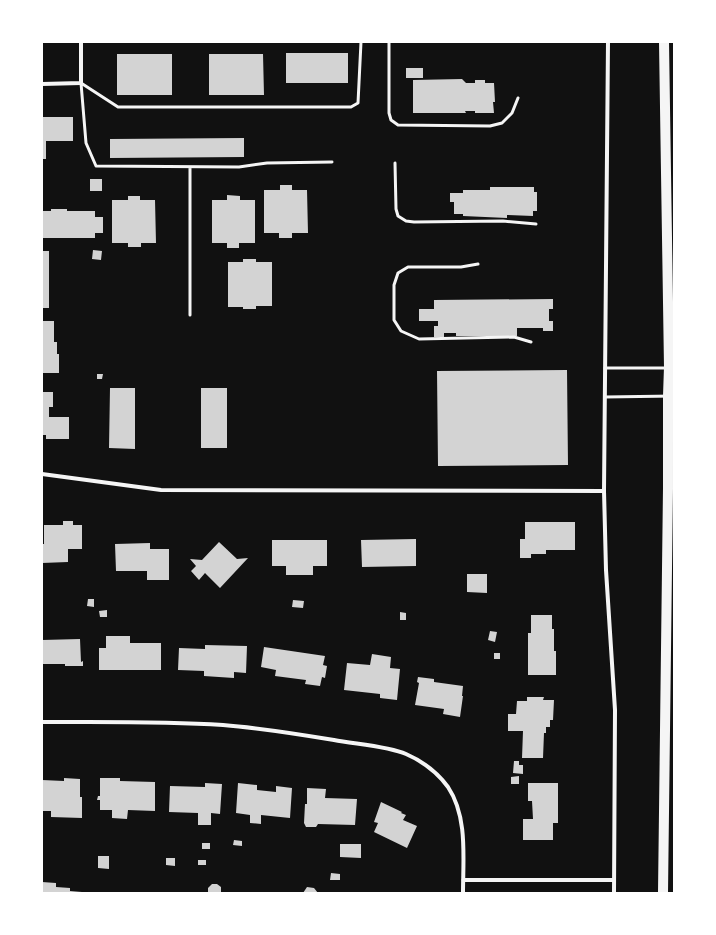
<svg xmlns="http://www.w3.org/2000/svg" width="716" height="935" viewBox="0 0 716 935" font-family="Overpass,sans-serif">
<rect width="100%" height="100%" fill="#111"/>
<path fill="#d3d3d3" d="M286 53H348V83H286Z
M117 54H172V95H117Z
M209 54H263L264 95H209Z
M406 68H423V78H406Z
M462 79 466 83H475V80H485V83H494L495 102H493L494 113H475V111H465L466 113H413V80Z
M42 117H73V141H46V159H42Z
M244 138V157L110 158V139Z
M90 179H102V191H90Z
M280 185H292V190H307L308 233H292V238H279V233H264V190H280Z
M490 187H534V192H537V211H533V216L507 215V218L463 216V214H454V202H450V193H463V190H490Z
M227 195 240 196V200H255V243H239V248H227V243H212V200H227Z
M128 196H140V200H155L156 243H141V247H128V243H112V200H128Z
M51 209H67V211H95V217H103V233H95V238H42V211H51Z
M93 250 102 251 101 260 92 259Z
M42 251H49V308H42Z
M243 259H256V262H272V306H256V309H243V307H228V262H243Z
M553 299V309H549V321H553V331H543V328H517V336H456V333H444V337H434V326H438V321H419V309H434V300Z
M42 321H54V342H57V354H59V373H42Z
M567 370 568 465 438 466 437 371Z
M97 374H103L102 379H97Z
M110 388H135V449L109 448Z
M201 388H227V448H201Z
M42 392H53V407H49V417H69V439H46V435H42Z
M63 521H73V525H82V549H68V562L42 563V544H44V525H63Z
M525 522H575V550H546V554H531V558H520V539H525Z
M416 539V566L362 567 361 540Z
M272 540H327V566H313V575H286V566H272Z
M219 542 237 559 248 558 220 588 205 573 199 580 191 571 196 566 190 559 202 560Z
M150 543V549H169V580H147V571H116L115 544Z
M467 574H487V593L467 592Z
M88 599H94V607L87 606Z
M293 600 304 601 303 608 292 607Z
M107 610V617H100L99 611Z
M400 612 406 613V620H400Z
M531 615H552V629H554V651H556V675H528V633H531Z
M490 631 497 632 495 642 488 640Z
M106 636H130V643H161V670H99V648H106Z
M80 639 81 662 83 661V666H65V664H42V640Z
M205 645 247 646 246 673 234 672V678L204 676V671L178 670 179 648 205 649Z
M264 647 325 656 323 665 327 666 325 678 322 677 320 686 305 684 306 680 275 676 276 670 261 667Z
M494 653H500V659H494Z
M372 654 391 657 390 668 400 669 397 700 380 698V694L344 690 347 663 370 665Z
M418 677 434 679V682L463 686 462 696H463L460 717 443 714 444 709 415 705 419 683 417 682Z
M527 697H544L543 700H554L553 720H550V727H546V733H544L543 758H522L523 731H508V714H516L517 701H527Z
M514 761H519V765H523V774L513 773Z
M519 776V784H511V777Z
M64 778 80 779V797H82V818L51 817V811H42V780L64 781Z
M100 778H120V781L155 782V811L128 810 127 819 112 818V810H100V800H97L98 796H100Z
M205 783 222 784 220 814 211 813V825H198V813L169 812 170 786 205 787Z
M238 783 257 785V790L276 792V786L292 788 290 818 261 815V824L250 823V815L236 813Z
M528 783H558V823H553V840H523V819H533L532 801H528Z
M307 788 326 789 325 798 357 799 355 825 318 824 316 827H306L304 823 305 804H307Z
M381 802 402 812 401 813 406 815 403 820 417 826 407 848 374 832 378 823 374 822Z
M234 840 242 841V846L233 845Z
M202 843H210V849H202Z
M340 844H361V858L340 857Z
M98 856H109V869L98 868Z
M166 858H175V866L166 865Z
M198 860H206V865H198Z
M331 873 340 874V880H330Z
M42 882 56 883V887L70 888V891L82 892V893H42Z
M212 884H217L221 887V893H208V888Z
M307 887 314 888 318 893H303Z"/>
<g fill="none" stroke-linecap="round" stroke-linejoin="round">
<path stroke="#f5f5f5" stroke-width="3" d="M389 42V113L391 120 398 125 490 126 502 123 512 113 518 98
M81 83 118 107H351L358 103 361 42
M81 83 86 143 96 166 239 167 267 163 332 162
M395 163 396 209 398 216 406 221 414 222 503 221 536 224
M478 264 461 267H408L398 273 394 285V320L401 331 419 339 514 337 531 342
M190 315V168
M605 368H674
M605 397 674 396"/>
<path stroke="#f5f5f5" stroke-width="4" d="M608 42 604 491 606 570 615 710 614 893
M42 84 81 83V42
M42 474 161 490 604 491
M42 722C103 722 163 721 223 725 260 728 298 734 334 740 354 744 388 746 406 754 422 761 437 772 448 787 468 817 463 858 463 893
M463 880H614"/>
<path stroke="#f5f5f5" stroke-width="10" d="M663 893 668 488V396L669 367 664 42"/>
</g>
<rect width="716" height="935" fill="none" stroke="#ffffff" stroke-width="86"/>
</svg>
